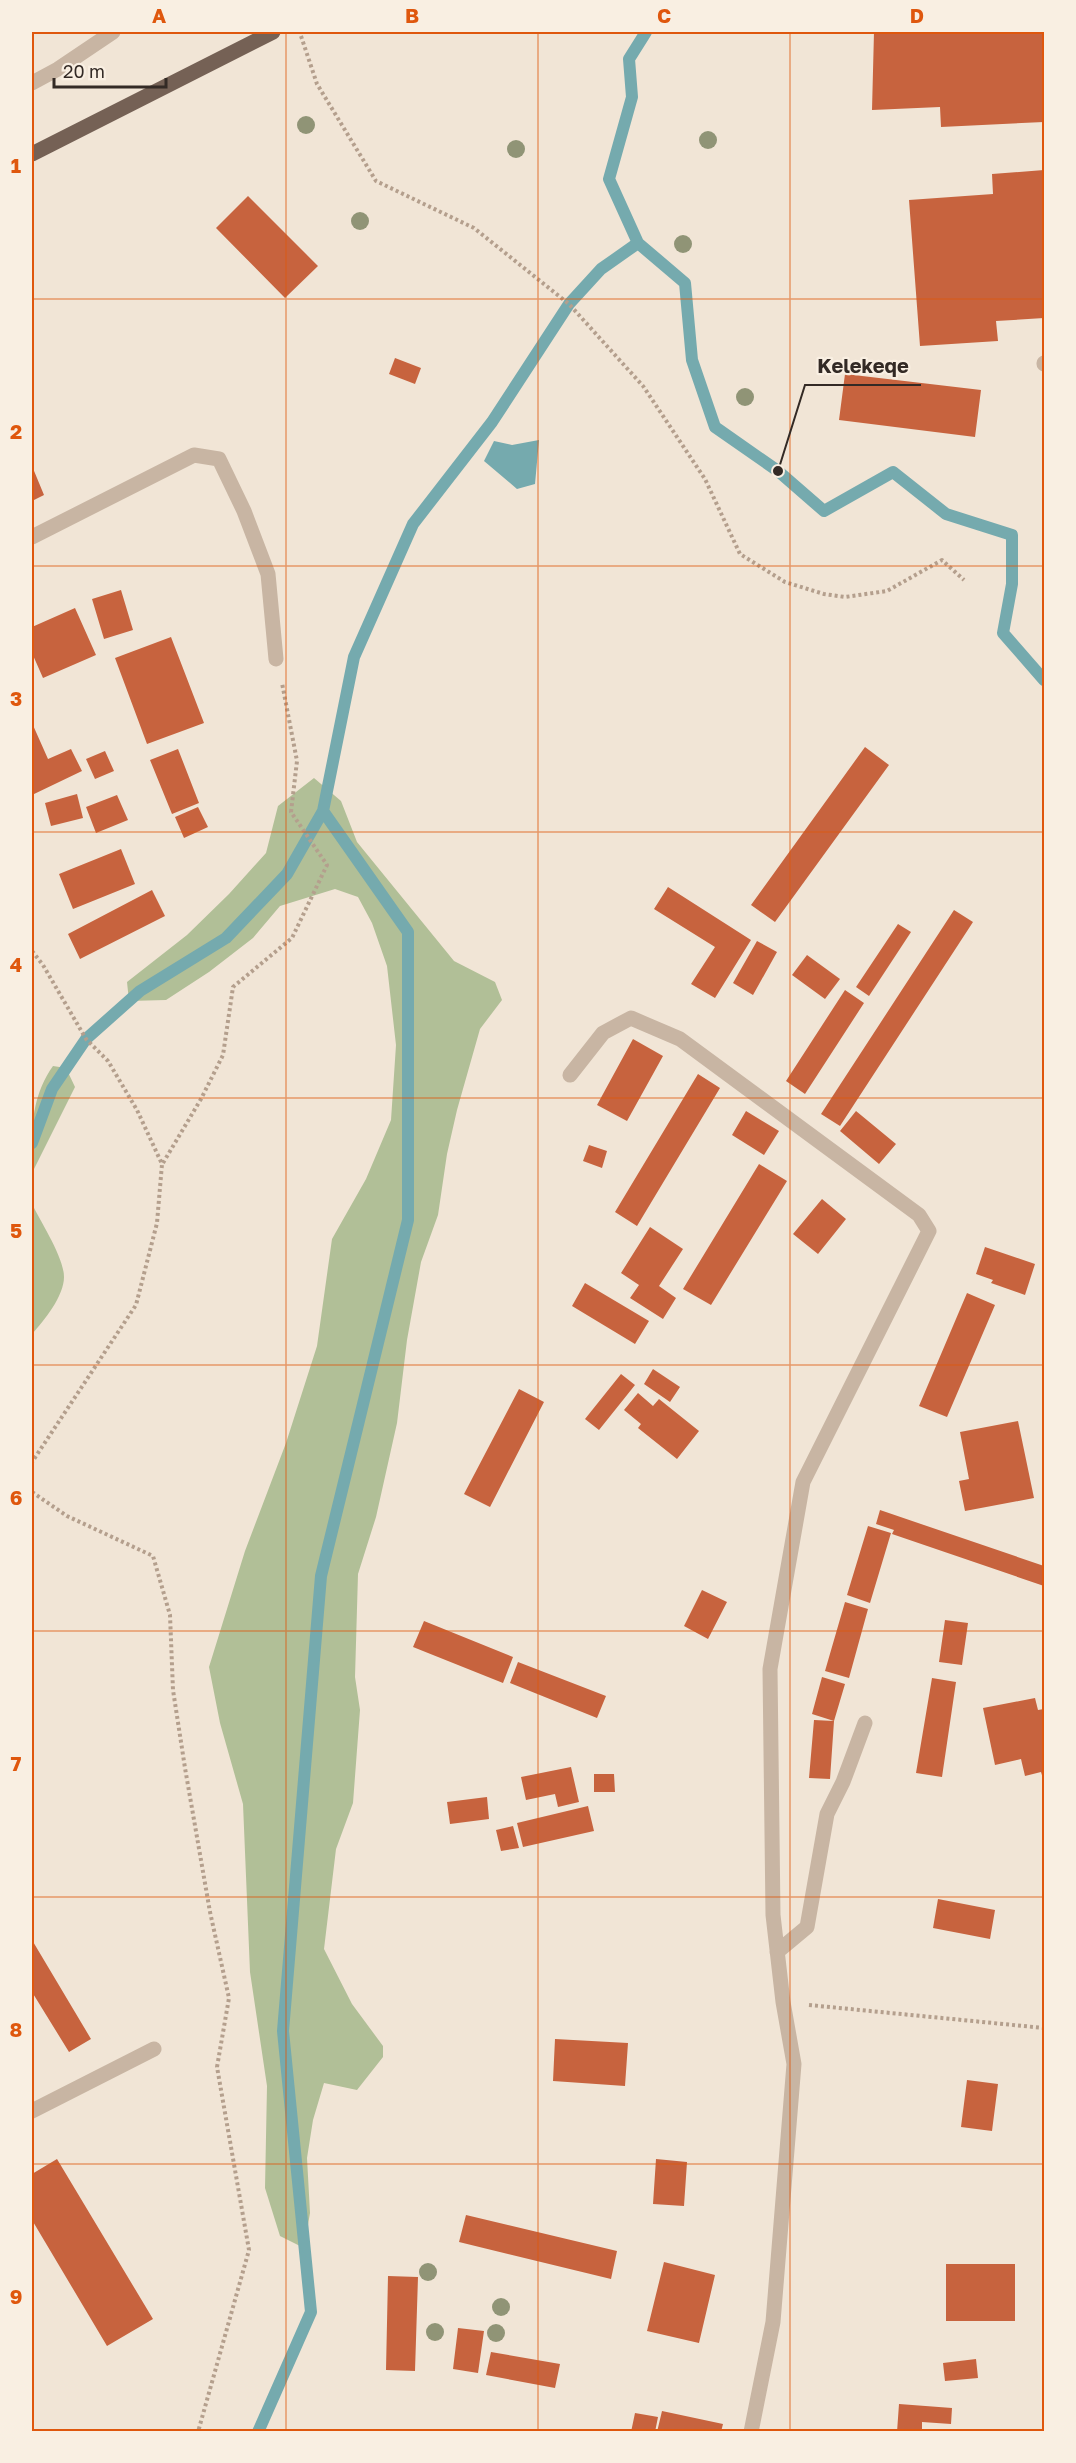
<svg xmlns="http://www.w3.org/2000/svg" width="1076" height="2463" viewBox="0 0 1076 2463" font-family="'Golos Text',sans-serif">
<rect width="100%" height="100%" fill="#f1e5d6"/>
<path fill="#b1bf97" d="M314 778 341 801 357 842 454 961 495 982 502 1000 480 1029 457 1110 447 1154 438 1215 421 1262 407 1340 397 1423 376 1517 358 1574 355 1677 360 1710 353 1803 336 1849 324 1949 352 2004 383 2046V2057L357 2090 324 2083 313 2120 307 2158 310 2213 304 2248 280 2236 265 2188 267 2086 250 1972 243 1804 220 1723 209 1667 245 1551 286 1443 317 1346 332 1239 366 1179 391 1120 396 1045 387 966 372 923 358 897 335 889 280 906 253 938 209 972 166 1000 129 1001 127 982 187 935 229 894 266 853 278 806Z
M53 1066 66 1068 75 1087 32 1173C31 1135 30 1098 53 1066Z
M32 1204C40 1221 64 1257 64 1277 64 1296 44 1321 32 1334Z"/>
<path fill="#75aaae" d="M539 440 535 484 517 489 484 461 494 441 512 445Z"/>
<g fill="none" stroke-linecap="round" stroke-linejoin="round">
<path stroke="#75aaae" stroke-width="12" d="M646 32 629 59 632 97 609 179 638 243 685 283 692 360 715 427 778 471 824 511 893 472 946 514 1012 535V584L1003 633 1044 680
M32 1143 52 1089 86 1039 140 991 226 938 287 874 323 811 354 657 413 524 492 422 569 304 601 269 638 243
M258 2432 311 2312 283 2031 321 1576 408 1220V932L323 811"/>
</g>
<path fill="#c7633e" d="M874 32H1044V122L941 127 940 107 872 110Z
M1044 170V318L996 321 998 341 920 346 909 200 993 194 992 174Z
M248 196 318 266 285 298 216 228Z
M395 358 421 368 415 384 389 374Z
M845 374 981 390 975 437 839 420Z
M32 466 44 495 32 501Z
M121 590 133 630 104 639 92 599Z
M75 608 96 655 43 678 32 653V627Z
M171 637 204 723 147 744 115 658Z
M32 723 48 759 71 749 82 771 32 795Z
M865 747 889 765 775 922 751 905Z
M178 749 199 803 172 814 150 760Z
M105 751 114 771 95 779 86 759Z
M77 794 83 818 51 826 45 803Z
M117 795 128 820 96 833 86 807Z
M198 807 208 827 184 838 175 817Z
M121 849 135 884 73 909 59 874Z
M668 887 751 940 715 998 691 984 715 947 654 909Z
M152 890 165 916 80 959 68 934Z
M954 910 973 922 840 1126 821 1114Z
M898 924 911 932 869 996 856 987Z
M757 941 777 952 753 995 733 983Z
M807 955 840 979 825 999 792 975Z
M845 990 864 1003 805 1094 786 1081Z
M633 1039 663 1056 627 1121 597 1105Z
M698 1074 720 1088 637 1226 615 1212Z
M746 1111 779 1131 764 1155 732 1135Z
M856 1111 896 1144 879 1164 840 1131Z
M589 1145 607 1151 602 1168 583 1161Z
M759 1164 787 1181 711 1305 683 1289Z
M822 1199 846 1219 818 1254 793 1234Z
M650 1227 683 1249 659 1286 676 1298 663 1319 630 1298 639 1285 621 1273Z
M985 1247 1035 1264 1025 1295 991 1283 993 1280 976 1274Z
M585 1283 649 1321 635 1344 572 1306Z
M967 1293 995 1305 947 1417 919 1406Z
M653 1369 680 1387 670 1402 644 1384Z
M621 1374 635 1385 599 1430 585 1419Z
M519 1389 544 1402 490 1507 464 1494Z
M638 1393 653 1406 659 1399 699 1431 677 1459 638 1428 641 1424 624 1410Z
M1018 1421 1034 1498 965 1511 959 1481 969 1479 960 1432Z
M880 1510 1044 1566V1586L892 1534 894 1530 876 1524Z
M868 1526 891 1533 870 1603 847 1595Z
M702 1590 727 1602 708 1639 684 1626Z
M845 1602 868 1609 849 1678 825 1671Z
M945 1620 968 1623 962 1665 939 1662Z
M424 1621 513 1657 503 1683 413 1647Z
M518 1662 606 1696 597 1718 510 1683Z
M822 1677 845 1684 834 1721 812 1714Z
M932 1678 956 1682 942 1777 916 1773Z
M1035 1698 1038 1710 1044 1709V1782L1041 1772 1025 1776 1021 1759 995 1765 983 1708Z
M814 1720 834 1721 830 1779 809 1778Z
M571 1767 579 1802 558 1807 555 1794 526 1800 521 1777Z
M594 1774H614L615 1792H594Z
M487 1797 489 1819 450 1824 447 1802Z
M588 1806 594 1831 523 1847 517 1823Z
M513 1826 519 1848 501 1851 496 1830Z
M938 1899 995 1910 990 1939 933 1928Z
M32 1940 91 2039 69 2052 32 1992Z
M555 2039 628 2043 625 2086 553 2081Z
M967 2080 998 2084 992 2131 961 2127Z
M57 2159 153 2319 107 2346 32 2220V2174Z
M656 2159 687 2162 684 2206 653 2204Z
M466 2215 617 2251 611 2279 459 2242Z
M664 2262 715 2275 699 2343 647 2331Z
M946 2264H1015V2321H946Z
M388 2276 418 2277 415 2371 386 2370Z
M458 2328 484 2331 478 2373 453 2369Z
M491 2352 560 2364 555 2388 486 2375Z
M976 2359 978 2378 945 2381 943 2363Z
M899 2404 952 2408 951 2424 922 2422V2432H897Z
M662 2411 723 2424 721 2432H657Z
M635 2413 658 2417 655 2432H631Z"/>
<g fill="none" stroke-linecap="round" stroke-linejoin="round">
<path stroke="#b49f8d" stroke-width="4" stroke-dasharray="3 3" stroke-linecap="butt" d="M301 36 317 84 376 181 474 228 569 304 643 386 705 479 740 554 785 582 824 594 845 597 887 591 942 560 964 580
M32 951 43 965 86 1039 108 1061 137 1110 162 1164 157 1223 136 1305 32 1462
M163 1163 201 1099 223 1055 233 987 292 938 327 865 291 812 297 761 282 683
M32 1492 67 1516 153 1556 170 1615 173 1690 185 1768 210 1912 229 1998 217 2067 249 2250 198 2432
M809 2005 1044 2028"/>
<path stroke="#c8b5a3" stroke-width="15" d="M1044 363V364
M570 1075 603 1033 631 1018 680 1039 919 1215 929 1231 803 1482 770 1669 773 1915 783 2002 794 2064 773 2322 751 2432
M777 1952 807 1927 827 1814 843 1782 865 1723"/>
<path stroke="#c8b5a3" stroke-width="15" d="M32 83 58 69 113 32
M32 537 194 455 219 459 244 511 268 574 276 659
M32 2111 154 2049"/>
<path stroke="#756155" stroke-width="15" d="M32 154 273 32"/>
</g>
<g fill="#909476">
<circle cx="306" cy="125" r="9"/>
<circle cx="708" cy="140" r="9"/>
<circle cx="516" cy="149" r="9"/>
<circle cx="360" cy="221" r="9"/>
<circle cx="683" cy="244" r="9"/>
<circle cx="745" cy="397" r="9"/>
<circle cx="428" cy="2272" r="9"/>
<circle cx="501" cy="2307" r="9"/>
<circle cx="435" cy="2332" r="9"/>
<circle cx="496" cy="2333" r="9"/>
</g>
<path fill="none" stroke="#df570d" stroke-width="1.5" stroke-opacity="0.55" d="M286 32V2432M538 32V2432M790 32V2432M32 299H1044M32 566H1044M32 832H1044M32 1098H1044M32 1365H1044M32 1631H1044M32 1897H1044M32 2164H1044"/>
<path fill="none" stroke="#332a25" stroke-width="2" d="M778 471L805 385H921"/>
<circle fill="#332a25" stroke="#f9efe2" stroke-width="2" cx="778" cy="471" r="6"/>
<g font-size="20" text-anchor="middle" font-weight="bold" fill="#332a25" stroke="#f9efe2" stroke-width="4.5" stroke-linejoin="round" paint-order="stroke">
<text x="863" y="373">Kelekeqe</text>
</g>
<rect width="1076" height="2463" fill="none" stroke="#f9efe2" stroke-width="66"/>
<path d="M54 78v9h112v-9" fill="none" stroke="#332a25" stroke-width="3"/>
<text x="63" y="78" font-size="18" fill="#332a25" stroke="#f9efe2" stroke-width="4.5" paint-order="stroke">20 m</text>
<rect x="33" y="33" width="1010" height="2397" fill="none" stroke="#df570d" stroke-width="2"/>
<g font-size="20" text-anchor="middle" font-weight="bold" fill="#df570d">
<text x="159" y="23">A</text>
<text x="412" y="23">B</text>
<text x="664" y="23">C</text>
<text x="917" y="23">D</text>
<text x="16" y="173">1</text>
<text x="16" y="439">2</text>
<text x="16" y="706">3</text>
<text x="16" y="972">4</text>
<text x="16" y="1238">5</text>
<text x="16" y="1505">6</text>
<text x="16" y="1771">7</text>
<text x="16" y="2037">8</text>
<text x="16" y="2304">9</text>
</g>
</svg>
